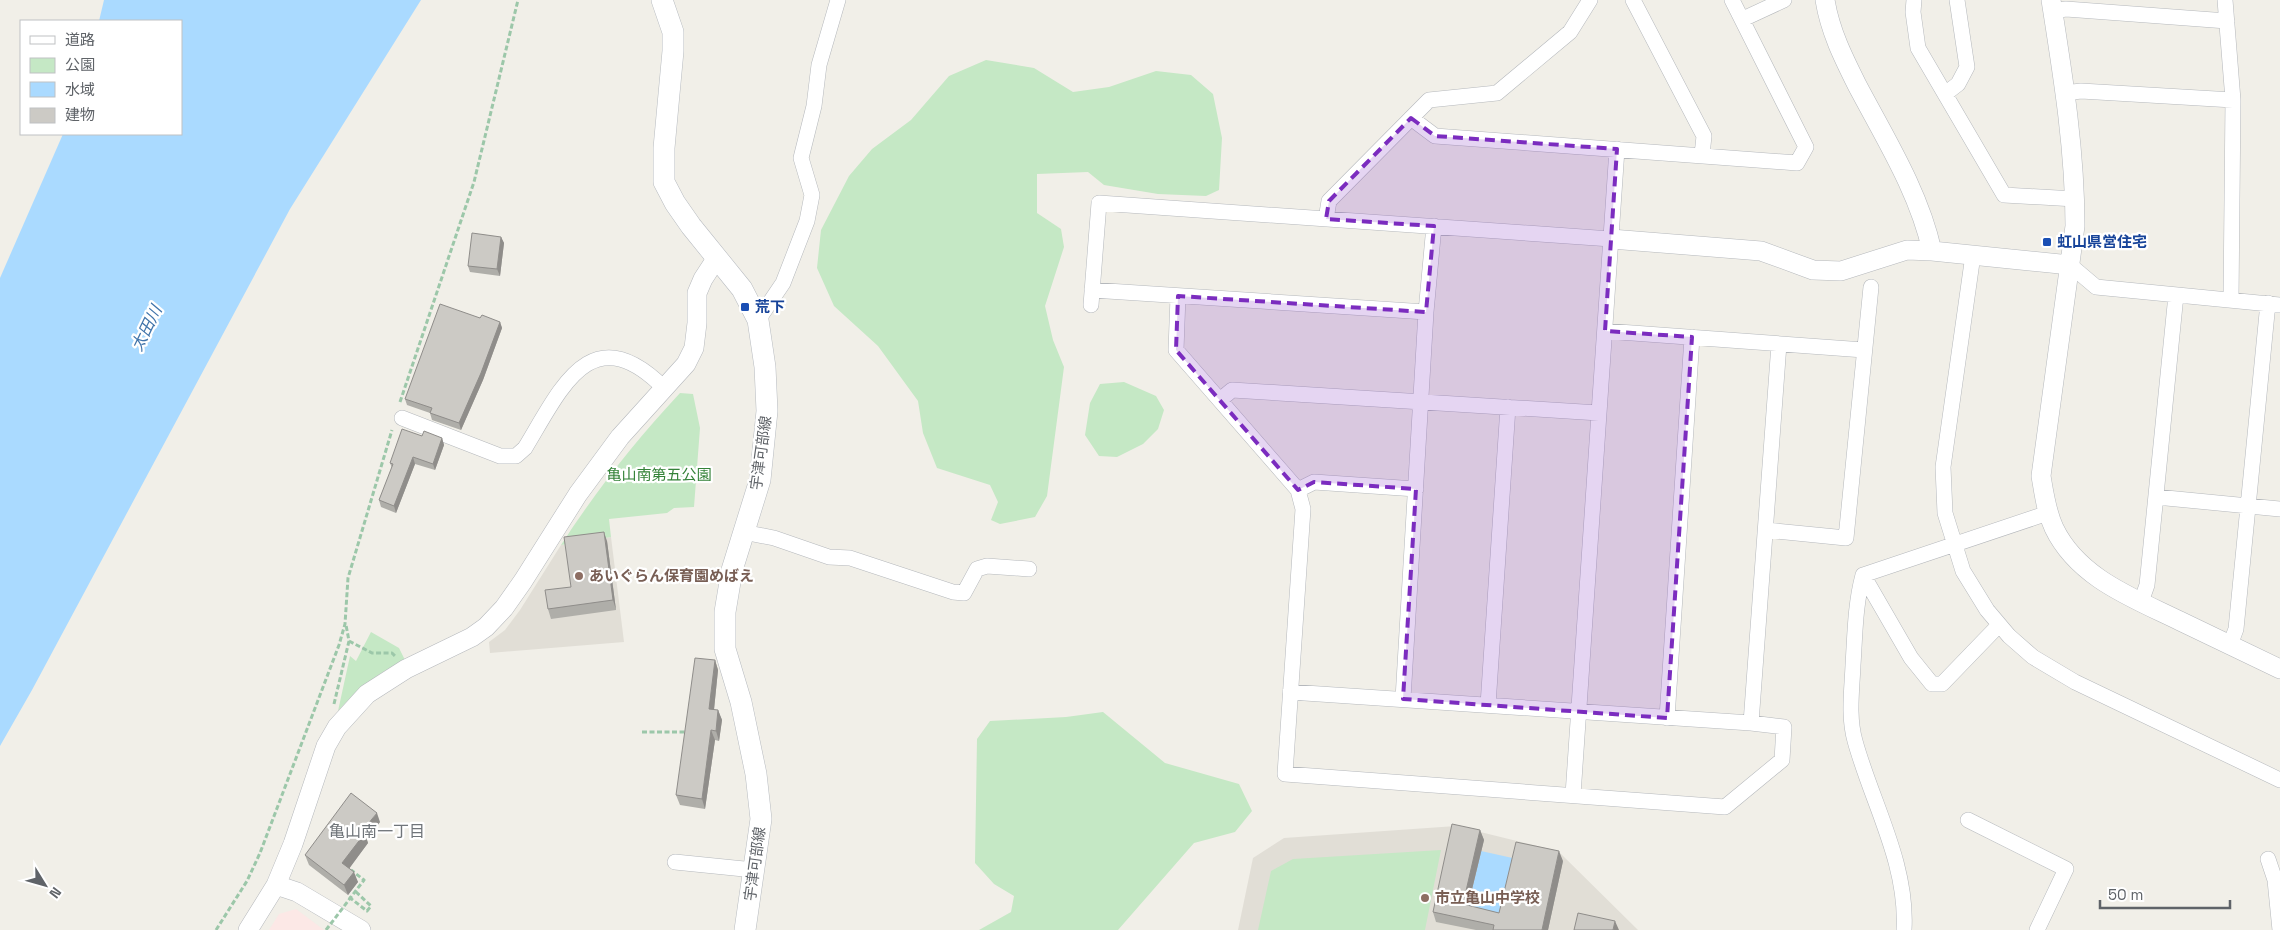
<svg xmlns="http://www.w3.org/2000/svg" width="2280" height="930" viewBox="0 0 2280 930" font-family="'Space Grotesk','Noto Sans JP',sans-serif">
<rect width="100%" height="100%" fill="#f1efe8"/>
<path fill="#e1ded6" d="M611 537 624 642 490 653 489 642 505 630 520 610 561 545Z
M1456 826 1558 851 1638 930H1238L1253 858 1284 838Z"/>
<path fill="#fce8e6" d="M296 909 324 930H269L279 914Z"/>
<path fill="#c5e8c5" d="M986 60 1034 68 1073 92 1109 87 1156 71 1191 75 1213 94 1222 138 1219 190 1206 196 1158 194 1104 185 1088 172 1037 174V213L1061 229 1064 247 1045 306 1053 340 1064 367 1047 496 1035 517 1000 524 991 520 998 502 990 485 937 468 923 433 918 401 878 346 834 306 817 268 821 230 849 176 872 149 911 120 949 76Z
M1124 382 1156 396 1164 410 1158 429 1143 444 1117 457 1099 456 1085 435 1090 403 1100 384Z
M680 393 693 394 700 428 694 507 674 508 667 513 609 519 611 537 561 545C596 491 636 440 680 393Z
M371 632 399 648 405 660C376 674 359 688 338 711L350 656 356 661Z
M1103 712 1165 763 1239 784 1252 811 1235 832 1194 843 1118 930H979L1011 912 1014 896 994 884 975 863 977 739 990 721 1066 717Z
M1441 850 1425 930H1258L1271 871 1293 859Z"/>
<path fill="#aadaff" d="M104 0H421L290 209 32 690 0 746V278L63 134H181V21H99Z
M1481 851 1517 859 1503 923 1466 914Z"/>
<g fill="none" stroke-linecap="round" stroke-linejoin="round">
<defs>
<path id="minor" d="M1633 0 1704 136 1702 155
M1914 0 1913 12 1918 48 2004 195 2075 199
M2225 0 2233 100 2231 300
M2053 11 2066 9 2227 21
M1743 19 1784 0
M2065 93 2081 91 2233 100
M1945 94 1958 84 1967 67 1957 0
M1411 118 1435 136 1797 163 1806 147 1732 0
M1326 219 1329 201 1429 100 1497 93 1570 32 1590 0
M1973 255 1943 467 1945 513 1963 571 1987 610 2009 636 2033 657 2075 682 2280 780
M2070 265 2096 287 2280 305
M1092 290 1426 312
M1178 296 1176 350 1298 490 1303 509 1285 774 1725 807 1782 760 1784 727 1751 723 1290 692
M1091 305 1099 203 1611 239
M758 320 783 283 807 221 812 195 801 158 814 106 819 65 838 0
M1605 331 1864 350
M1220 400 1232 390 1599 413
M402 418 500 456H516L525 448C561 389 591 315 664 388
M1298 490 1314 482 1416 489
M2156 497 2280 509
M1766 530 1846 538 1871 287
M743 532 774 538 829 557 850 558 953 592 964 593 977 569 987 566 1029 569
M1863 575 1911 658 1932 684H1942L1999 625
M2141 602 2147 585 2176 295
M2230 645 2236 629 2268 303
M1403 699 1426 312 1434 226
M1488 705 1508 407
M1667 718 1692 337
M1751 723 1779 344
M1573 795 1617 149
M1968 820 2066 869 2037 930
M2268 859 2275 880 2280 930
M675 862 754 870
M1904 930C1908 864 1872 803 1855 741 1848 716 1852 690 1853 665 1855 635 1855 605 1863 575L2048 513"/>
<path id="tertiary" d="M1825 0C1830 31 1843 57 1857 85 1885 138 1919 192 1932 251
M2051 0C2063 76 2075 150 2075 226L2041 476C2044 493 2046 511 2054 528 2078 578 2133 598 2180 621 2213 637 2247 653 2280 669
M1611 239 1761 251 1813 270 1841 271 1907 250 1932 251 2070 265
M276 885 297 892 361 930
M248 930 276 885 293 844 326 746 337 727 367 694 406 669 472 637 486 627 504 608 523 581 578 494 620 437 686 364 694 348 697 323V293L703 279 716 259"/>
<path id="secondary" d="M662 0 673 32V51L664 148V182L675 203 691 226 742 289 758 320 765 367 767 411 760 480 732 570 725 612V649L741 702 756 774 761 819 745 930"/>
</defs>
<use href="#minor" stroke="#b5b8bc" stroke-width="16"/>
<use href="#tertiary" stroke="#b5b8bc" stroke-width="20"/>
<use href="#secondary" stroke="#b6babf" stroke-width="22"/>
<path stroke="#9cc7a9" stroke-width="3" stroke-dasharray="5 2.5" stroke-linecap="butt" d="M400 402 474 182 518 0
M349 641 372 653H392L396 657
M334 704 349 641 346 625
M642 732H689
M349 897 367 911 371 906 355 891
M216 930 247 881 260 853 339 645 345 624 348 578 392 430"/>
<use href="#minor" stroke="#fff" stroke-width="15"/>
<use href="#tertiary" stroke="#fff" stroke-width="19"/>
<use href="#secondary" stroke="#fff" stroke-width="21"/>
<path stroke="#9cc7a9" stroke-width="3" stroke-dasharray="5 2.5" stroke-linecap="butt" d="M326 930 364 880 351 870"/>
</g>
<path fill="#afaea9" d="M501 237 504 243 500 276 470 272 468 266Z
M480 318 500 322 502 328 483 380 461 430 432 420 430 413 407 405 405 399Z
M422 436 442 438 444 445 435 470 415 464 396 513 381 507 379 500 392 468 390 463Z
M607 541 616 610 551 619 548 609 571 587Z
M715 660 718 670 714 710H718L722 720 719 741 715 740 705 809 680 805 676 795Z
M380 822 367 840 368 843 349 868 358 882 348 895 309 865 305 855Z
M1480 830 1484 840 1468 906 1499 913 1563 861 1548 930H1476L1436 922 1433 912Z"/>
<path fill="#8f8d8a" d="M501 237 504 243 500 276 497 269Z
M500 322 502 328 483 380 461 430 459 423Z
M442 438 444 445 435 470 433 464Z
M413 457 415 464 396 513 394 506Z
M604 532 607 541 616 610 613 600Z
M715 660 718 670 713 719 709 709Z
M718 710 722 720 719 741 716 731Z
M711 730 715 740 705 809 702 799Z
M377 813 380 822 367 840 368 843 346 873 342 863 362 831Z
M1480 830 1484 840 1466 914 1463 904Z
M1559 851 1563 861 1548 930H1542Z
M354 872 358 882 348 895 344 885Z
M1615 921 1619 930H1613Z"/>
<path fill="#cccac5" stroke="#8f8d8a" d="M472 233 501 237 497 269 468 266Z
M440 304 480 318 482 315 500 322 481 373 459 423 430 413 432 408 405 399Z
M402 429 422 436 424 431 442 438 433 464 413 457 394 506 379 500 393 464 390 463Z
M604 532 613 600 548 609 545 590 571 587 564 537Z
M695 658 715 660 709 709 718 710 716 731 711 730 702 799 676 795Z
M351 793 377 813 362 831 365 833 342 863 354 872 344 885 305 855Z
M1452 824 1480 830 1463 904 1499 913 1516 842 1559 851 1542 930H1493L1494 925 1433 912Z
M1578 913 1615 921 1613 930H1574Z"/>
<path fill="#7b2cbf" fill-opacity="0.2" stroke="#7b2cbf" stroke-width="4" stroke-dasharray="10 6" stroke-linejoin="round" d="M1411 118 1435 136 1617 149 1605 331 1692 337 1667 718 1403 699 1416 489 1314 482 1298 490 1176 350 1178 296 1426 312 1434 226 1326 219 1329 201Z"/>
<g fill="#1a4fb4" stroke="#fff" stroke-width="2">
<rect x="2042" y="237" width="10" height="10" rx="2.5"/>
<rect x="740" y="302" width="10" height="10" rx="2.5"/>
</g>
<g fill="#8d6e63" stroke="#fff" stroke-width="2">
<circle cx="579" cy="576" r="5"/>
<circle cx="1425" cy="898" r="5"/>
</g>
<g text-anchor="middle" stroke-width="4.5" stroke-linejoin="round" paint-order="stroke">
<g font-size="15" font-weight="bold" fill="#164399" stroke="#fff" text-anchor="start">
<text x="2057" y="247">虹山県営住宅</text>
<text x="755" y="312">荒下</text>
</g>
<g font-size="15" fill="#5f6368" stroke="#fff">
<text transform="translate(761 453) rotate(-82)" y="5">宇津可部線</text>
<text transform="translate(755 864) rotate(-82)" y="5">宇津可部線</text>
</g>
<g font-size="15" fill="#348238" stroke="#fff">
<text x="659" y="480">亀山南第五公園</text>
</g>
<g font-size="15" font-weight="bold" fill="#785e54" stroke="#fff" text-anchor="start">
<text x="589" y="581">あいぐらん保育園めばえ</text>
<text x="1435" y="903">市立亀山中学校</text>
</g>
<g font-size="16" font-style="italic" fill="#4174aa" stroke="#fff">
<text transform="translate(146 328) rotate(-64)" y="6">太田川</text>
</g>
<g font-size="16" fill="#70757a" stroke="#fff">
<text x="377" y="837">亀山南一丁目</text>
</g>
</g>
<rect x="20" y="20" width="162" height="115" fill="#ffffff" stroke="#bfc1c3"/>
<rect x="30" y="36" width="25" height="8" fill="#ffffff" stroke="#bfc1c3"/>
<text x="65" y="45" font-size="15" fill="#5f6368">道路</text>
<rect x="30" y="58" width="25" height="15" fill="#c5e8c5" stroke="#bfc1c3"/>
<text x="65" y="70" font-size="15" fill="#5f6368">公園</text>
<rect x="30" y="82" width="25" height="15" fill="#aadaff" stroke="#bfc1c3"/>
<text x="65" y="95" font-size="15" fill="#5f6368">水域</text>
<rect x="30" y="108" width="25" height="15" fill="#cccac5" stroke="#bfc1c3"/>
<text x="65" y="120" font-size="15" fill="#5f6368">建物</text>
<g transform="translate(45 885) rotate(127)" stroke="#ffffff" stroke-width="4" paint-order="stroke">
<path d="M0-4L9 19L0 12L-9 19Z" fill="#5f6368"/>
<text y="-8" font-size="14" font-weight="bold" text-anchor="middle" fill="#5f6368">N</text>
</g>
<path d="M2100 900v8h130v-8" fill="none" stroke="#5f6368" stroke-width="2.5"/>
<text x="2108" y="900" font-size="15" fill="#5f6368" stroke="#ffffff" stroke-width="4" paint-order="stroke">50 m</text>
</svg>
